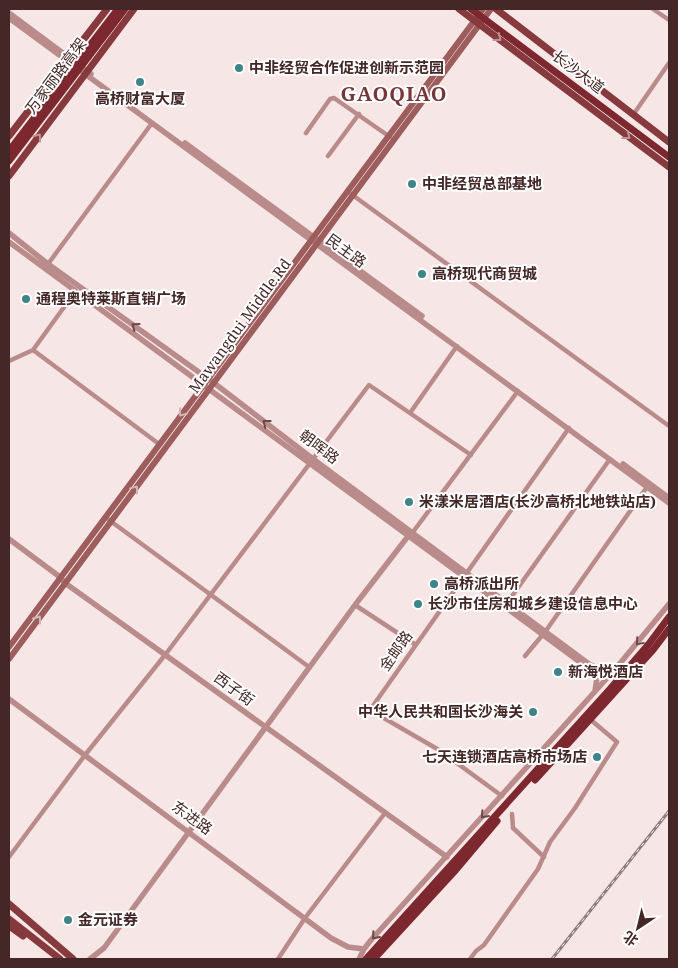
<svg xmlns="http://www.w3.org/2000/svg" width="678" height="968" viewBox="0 0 678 968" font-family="'Noto Serif','Noto Sans SC',serif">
<rect width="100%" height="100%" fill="#f7e6e6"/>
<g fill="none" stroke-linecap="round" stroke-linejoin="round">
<path stroke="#b98b8a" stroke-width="4.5" d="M653 9 669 20
M633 115 669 63
M306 133 330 99 334 98 390 137
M328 156 359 114
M347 191 669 426
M48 264 152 123
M33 350 159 444
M9 361 33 350 75 292
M410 413 457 346
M105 517 309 667
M413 532 518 391
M507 603 610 459
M355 605 416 645
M525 656 545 632 647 487
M502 796 439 750 370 710 569 428
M512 814 513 828 544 857
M9 857 85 755 165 655 369 385 471 455
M278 959 305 918 385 813
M470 959 476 951 484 945 538 869 550 842 575 808 617 742 591 720"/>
<path stroke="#b98b8a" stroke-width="5.5" d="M9 13 91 74
M9 18 669 503
M185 143 422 316
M9 233 48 264 214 383 313 459 589 664 602 671 617 667
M9 242 588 668 597 678 595 691
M623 464 669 498
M9 539 60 577 65 583 447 857
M9 699 331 938 348 947 364 949
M90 959 104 948 355 605 409 535
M359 959 364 949 371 940 617 667 669 604"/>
<path stroke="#9d5d5d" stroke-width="6" d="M9 647 483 9
M9 659 491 9"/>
<path stroke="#873a3d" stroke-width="7" d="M459 9 669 167
M496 9 669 142
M9 136 107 9
M9 176 134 9
M9 904 73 959
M9 919 60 959
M9 926 23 936"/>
<path stroke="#7d282f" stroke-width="7" d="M535 780 653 650 669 629
M366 959 610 689 648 645 669 617
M374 959 454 872 497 821"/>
<defs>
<path id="rail" d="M552 959 669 811"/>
</defs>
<use href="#rail" stroke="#917978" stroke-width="3"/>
<use href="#rail" stroke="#fff" stroke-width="1" stroke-dasharray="4" stroke-linecap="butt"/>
<path stroke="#7d282f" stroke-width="7" d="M471 9 669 157
M9 151 118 9
M9 161 125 9"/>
</g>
<defs><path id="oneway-chevron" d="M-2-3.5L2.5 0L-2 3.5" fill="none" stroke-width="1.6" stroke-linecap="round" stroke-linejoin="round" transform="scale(1.25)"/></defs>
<g stroke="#bd9394">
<use href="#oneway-chevron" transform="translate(498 38) rotate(38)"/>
<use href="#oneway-chevron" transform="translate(627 136) rotate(37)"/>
<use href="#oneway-chevron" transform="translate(38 137) rotate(-53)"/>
</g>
<g stroke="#6d4a49">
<use href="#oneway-chevron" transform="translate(135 326) rotate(-144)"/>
<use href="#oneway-chevron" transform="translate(266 423) rotate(-142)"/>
<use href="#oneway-chevron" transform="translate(639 642) rotate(130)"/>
<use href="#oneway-chevron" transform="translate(484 815) rotate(132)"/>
<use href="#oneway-chevron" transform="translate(375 936) rotate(132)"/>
</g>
<g stroke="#d3b6b6">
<use href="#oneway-chevron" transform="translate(182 413) rotate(127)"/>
<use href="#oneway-chevron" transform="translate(135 489) rotate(-53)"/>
<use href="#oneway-chevron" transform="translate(38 619) rotate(-54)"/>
</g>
<g fill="#3d8589" stroke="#fff" stroke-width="2">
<circle cx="239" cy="68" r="5"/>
<circle cx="140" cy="82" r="5"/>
<circle cx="412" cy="184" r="5"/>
<circle cx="422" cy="274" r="5"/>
<circle cx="26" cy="299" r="5"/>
<circle cx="409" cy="502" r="5"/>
<circle cx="434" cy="584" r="5"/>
<circle cx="418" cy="604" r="5"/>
<circle cx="558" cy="672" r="5"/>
<circle cx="533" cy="712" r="5"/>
<circle cx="597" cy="757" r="5"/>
<circle cx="68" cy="920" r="5"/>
</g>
<g text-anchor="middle" stroke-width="4" stroke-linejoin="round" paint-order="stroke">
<g font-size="15" font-weight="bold" fill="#442726" stroke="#fff" text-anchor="start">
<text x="249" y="73">中非经贸合作促进创新示范园</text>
<text x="140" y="104" text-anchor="middle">高桥财富大厦</text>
<text x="422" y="189">中非经贸总部基地</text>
<text x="432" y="279">高桥现代商贸城</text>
<text x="36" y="304">通程奥特莱斯直销广场</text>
<text x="419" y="507">米漾米居酒店(长沙高桥北地铁站店)</text>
<text x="444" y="589">高桥派出所</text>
<text x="428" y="609">长沙市住房和城乡建设信息中心</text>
<text x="568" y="677">新海悦酒店</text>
<text x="523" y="717" text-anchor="end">中华人民共和国长沙海关</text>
<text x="587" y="762" text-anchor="end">七天连锁酒店高桥市场店</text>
<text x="78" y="925">金元证券</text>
</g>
<g font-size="15" fill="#442726" stroke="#fff">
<text transform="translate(578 72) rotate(37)" y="5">长沙大道</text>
<text transform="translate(56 76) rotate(-53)" y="5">万家丽路高架</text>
<text transform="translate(346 251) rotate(36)" y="5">民主路</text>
<text transform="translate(240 326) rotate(-54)" y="5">Mawangdui Middle.Rd</text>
<text transform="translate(319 447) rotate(37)" y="5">朝晖路</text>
<text transform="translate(396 651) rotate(-55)" y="5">金邮路</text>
<text transform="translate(234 689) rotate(36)" y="5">西子街</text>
<text transform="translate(192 818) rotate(36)" y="5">东进路</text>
</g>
<g font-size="20" font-weight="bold" letter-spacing="1" fill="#763738" stroke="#fff">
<text x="394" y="101">GAOQIAO</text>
</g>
</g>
<rect width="678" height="968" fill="none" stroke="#442726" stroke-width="20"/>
<g transform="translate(638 928) rotate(215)" stroke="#ffffff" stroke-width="4" paint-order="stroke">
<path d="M0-4L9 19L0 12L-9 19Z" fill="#442726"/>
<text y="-8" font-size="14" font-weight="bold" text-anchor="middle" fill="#442726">北</text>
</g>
</svg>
